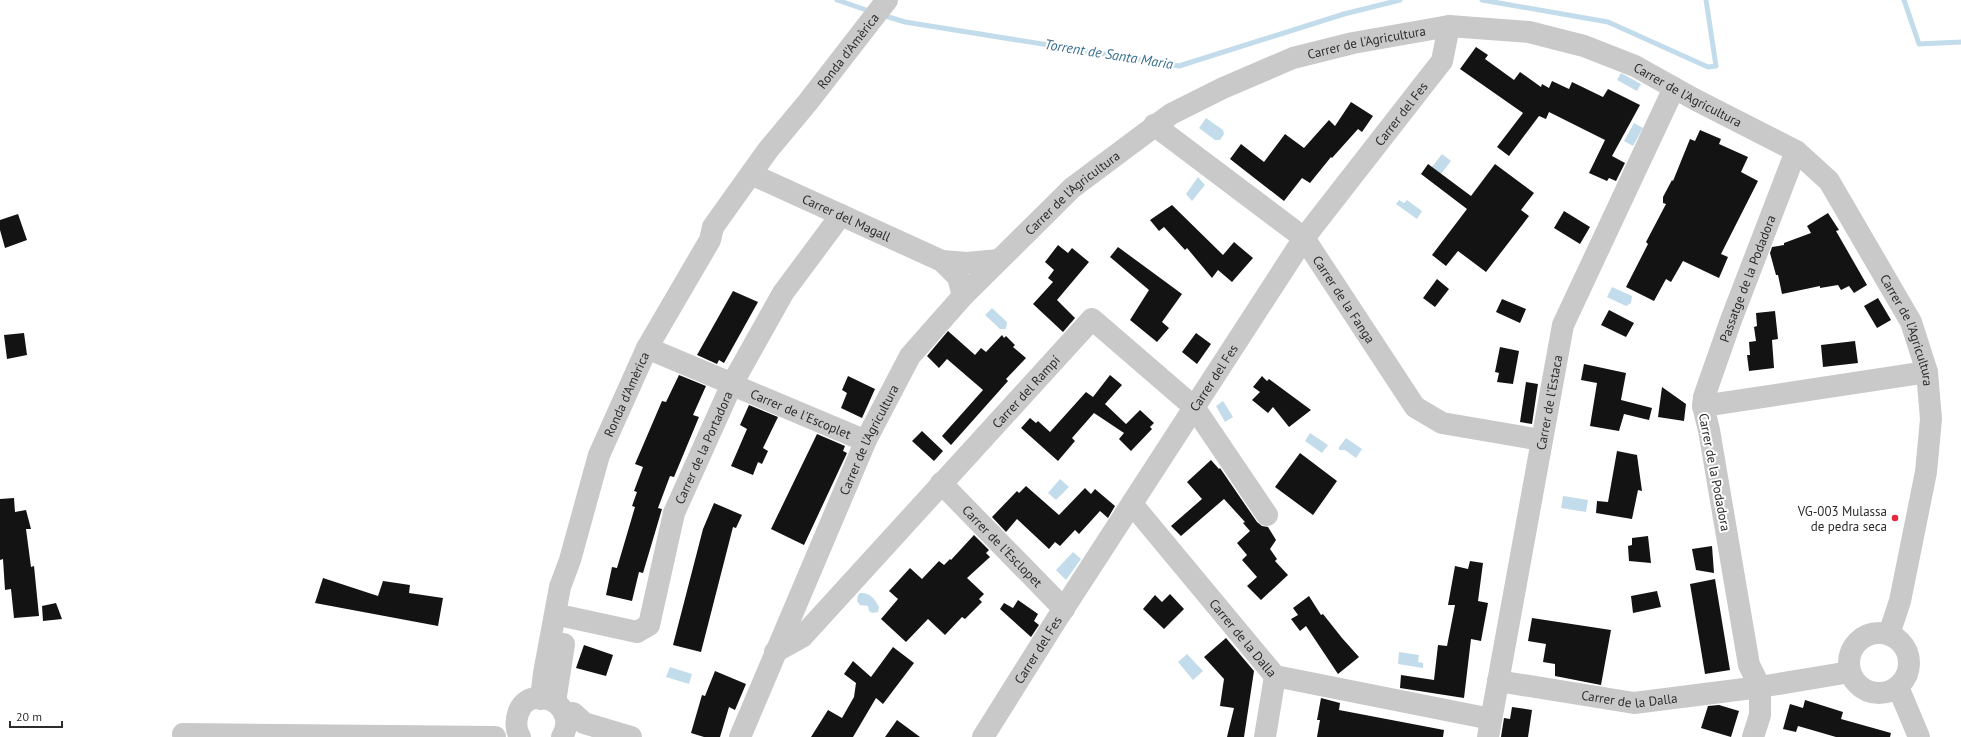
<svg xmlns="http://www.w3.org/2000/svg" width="1961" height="737" viewBox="0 0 1961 737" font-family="'PT Sans',sans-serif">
<rect width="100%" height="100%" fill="#fff"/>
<path fill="#c3dceb" d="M1621 73 1641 84 1637 91 1617 80Z
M1206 118 1223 130 1224 134 1220 140H1215L1199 128Z
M1634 123 1643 128 1633 146 1624 141Z
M1442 154 1451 161 1437 179 1428 172Z
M1198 177 1205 185 1192 201 1186 194Z
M1399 200 1404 203 1407 200 1422 211 1417 219 1396 204Z
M1612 287 1632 296 1631 303 1626 306 1607 297Z
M992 308 1007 322 1006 329H1000L985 315Z
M1223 401 1233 417 1225 422 1216 406Z
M1310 433 1328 445 1322 453 1305 441Z
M1346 438 1362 449 1356 458 1345 450H1339V447Z
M1060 479 1069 487 1056 500 1048 493Z
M1563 496 1588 500 1586 512 1561 508Z
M1073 552 1081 559 1066 580 1056 570Z
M860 593C870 592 875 599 879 607L878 612 872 613 869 611 868 606 860 605 857 601 858 595Z
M1399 652 1419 655 1418 662 1423 663V668L1398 664Z
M1187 654 1203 671 1193 680 1178 662Z
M670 667 692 674 689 684 666 677Z"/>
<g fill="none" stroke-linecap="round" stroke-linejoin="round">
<path stroke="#c3dceb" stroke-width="5" d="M837 0 872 12
M1482 0 1608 22 1708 67 1716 66 1706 0
M1904 0 1919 44 1961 42
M882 15 905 22 1179 66 1344 14 1400 0"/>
</g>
<path fill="#131313" d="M1476 47 1488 55 1485 59 1514 80 1520 72 1541 87 1542 84 1549 88 1552 81 1569 89 1572 82 1603 97 1608 89 1640 105 1612 156 1625 163 1616 181 1609 178 1607 181 1589 173 1605 140 1549 112 1546 119 1539 116 1509 156 1497 147 1523 113 1460 69Z
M1351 102 1373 116 1362 132 1358 129 1332 158 1331 157 1310 183 1302 178 1284 201 1230 159 1241 144 1264 162 1285 134 1304 148 1329 120 1335 126Z
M1700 130 1721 139 1719 144 1748 157 1741 172 1758 181 1721 254 1728 257 1719 278 1683 261 1671 282 1666 279 1654 301 1626 287 1648 244 1646 242 1666 204 1663 203V197L1672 180 1673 181 1690 139 1695 141Z
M1428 164 1471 196 1495 164 1534 193 1521 210 1529 216 1486 272 1458 251 1446 266 1432 255 1467 209 1421 174Z
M1172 205 1223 255 1234 242 1253 258 1232 282 1218 270 1212 278 1187 248 1185 250 1164 227 1159 231 1150 220Z
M1564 211 1590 227 1580 244 1554 228Z
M1828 213 1839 230 1836 231 1867 285 1854 293 1849 286 1841 290 1838 285 1820 288V286L1782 294 1778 275H1776L1770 253 1772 247 1784 245V243L1811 233 1807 226Z
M18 214 27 240 5 248 0 230V220Z
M1058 245 1068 253 1072 248 1089 262 1057 300 1075 318 1063 332 1033 304 1053 282 1048 278 1054 270 1045 262Z
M1118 247 1182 294 1162 322 1169 328 1157 342 1130 320 1149 290 1110 257Z
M1437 279 1449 289 1435 307 1423 298Z
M733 291 758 302 724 363 719 360 717 364 697 355Z
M1878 298 1891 320 1877 328 1864 306Z
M1502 299 1526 309 1520 323 1496 312Z
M1609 310 1634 323 1626 337 1601 325Z
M1775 311 1778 339 1772 340 1774 368 1749 371 1747 355H1750L1749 342 1756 341 1754 327 1757 326 1756 313Z
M948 331 975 355 981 348 986 352 1002 335 1004 338 1006 336 1015 345 1013 347 1026 358 1006 379 1008 381 951 445 942 436 983 390 947 359 939 368 927 356Z
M24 333 27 355 7 359 4 335Z
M1196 333 1211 344 1197 364 1182 352Z
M1855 341 1858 363 1823 367 1821 345Z
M1500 347 1519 351 1513 384 1497 382 1499 373 1495 372Z
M1584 364 1626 373 1621 400 1652 408 1649 420 1624 414 1619 431 1590 426 1597 383 1581 380Z
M679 375 706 386 693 415 699 417 674 477 670 476 658 508 662 509 643 573 639 572 632 601 606 595 612 567 617 568 635 507 632 506 637 492 634 491 643 467 635 464 662 401 666 402Z
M1110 375 1122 385 1105 404 1126 424 1140 410 1154 423 1150 427 1152 429 1131 451 1119 439 1124 433 1094 413 1072 438 1075 441 1058 461 1021 428 1030 418 1036 423 1038 421 1050 432 1086 392 1093 397Z
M848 376 875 389 862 418 841 408 847 393 842 390Z
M1262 376 1267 381 1269 379 1311 410 1289 427 1273 407 1268 413 1252 400 1260 392 1253 387Z
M1526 382 1538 384 1532 424 1520 422Z
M1662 387 1686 404 1684 421 1658 417Z
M749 405 778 417 763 448 768 451 762 464 758 462 753 475 731 466 747 429 740 425Z
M922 431 943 451 934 461 912 441Z
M817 434 845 446 843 451 847 453 804 545 771 529Z
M1617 451 1637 455 1642 491 1638 490 1632 519 1596 513 1597 501 1608 502Z
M1300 453 1337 481 1313 515 1275 487Z
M1211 460 1219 469 1220 468 1257 522 1262 526 1268 527 1276 540 1270 549 1277 559 1275 561 1288 575 1261 600 1247 586 1257 577 1242 560 1247 555 1237 543 1250 531 1243 523 1245 522 1224 499 1181 536 1171 526 1202 499 1187 482Z
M1026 486 1059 515 1085 488 1091 494 1095 489 1115 506 1108 518 1100 511 1079 534 1075 530 1060 546 1055 542 1049 549 1017 519 1006 532 992 517 1017 491 1019 493Z
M14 498 15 512 26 510 31 529H26L31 567 34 566 39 616 14 618 11 589 5 590 3 559 0 560V499Z
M714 503 742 515 736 528 733 527 701 652 673 645 703 529Z
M974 535 989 550 986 553 990 557 967 578 984 594 979 599 982 602 965 619 962 617 945 635 928 619 906 642 881 619 898 599 889 591 910 568 922 579 939 561 944 565 950 559 951 560Z
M1648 536 1651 563 1629 561 1628 546 1632 545V538Z
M1712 546 1714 573 1696 570 1692 549Z
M1470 561 1483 563 1478 601 1488 603 1481 641 1471 639 1464 698 1400 688 1401 675 1434 680 1438 645 1447 646 1455 605H1448L1455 566 1468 569Z
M323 578 378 596 383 581 410 585 409 593 443 598 438 626 315 603Z
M1715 579 1730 670 1705 674 1690 584Z
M1657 591 1661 607 1633 613 1631 596Z
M1170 594 1184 609 1164 629 1143 609 1155 595 1162 602Z
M1309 596 1321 615 1323 614 1342 638 1359 657 1338 674 1306 626 1300 631 1291 619 1298 615 1293 608Z
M1018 600 1038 614 1034 621 1039 625 1031 637 1000 609 1004 603 1013 608Z
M56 603 62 619 43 621 42 606Z
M1532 618 1611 630 1601 685 1555 676V664L1543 662 1546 644 1528 641Z
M1226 638 1254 671 1244 737H1227L1234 708 1220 706 1224 679 1204 657Z
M584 645 613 655 606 676 576 668Z
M893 647 914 663 883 704 876 698 853 737H811L828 710 842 718 854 697 856 683 844 674 853 661 871 677Z
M715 671 746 684 735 710 729 707 720 737H704L691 733 702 695 705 696Z
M1321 698 1340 703 1339 710 1444 730 1443 737H1317L1320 720H1317Z
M1805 700 1843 712 1841 719 1891 733 1890 737H1836L1798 726 1796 732 1783 729 1790 704 1803 708Z
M1719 705 1739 711 1731 737 1701 728 1708 706Z
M1512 707 1532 710 1528 737H1501L1504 718 1510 719Z
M897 720 920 737H885Z"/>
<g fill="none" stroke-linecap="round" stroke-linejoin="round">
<g stroke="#c9c9c9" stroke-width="22">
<path id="s1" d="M1154 125 1304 238 1415 407 1442 423 1541 440"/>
<path id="s2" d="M751 174 942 261 958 277 963 296"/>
<path d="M942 261 967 263 999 260"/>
<path d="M647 348 723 380"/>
<path id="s3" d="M740 388 861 439"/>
<path d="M1703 406 1927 372"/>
<path id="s4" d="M941 483 1064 609"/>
<path id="s5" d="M1132 504 1275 676 1491 719"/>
<path id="s6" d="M568 617 637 632 649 625 674 513 732 384 783 293 841 215"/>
<circle cx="1879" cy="663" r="30"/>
<path id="s7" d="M775 652 802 637 1092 319 1194 407 1267 515"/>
<path id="s8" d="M1498 681 1634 703 1760 687 1850 672"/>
<path d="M1898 687 1919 737"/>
<path id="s9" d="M541 699 544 673 560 587 570 560 599 455 647 348 710 240 713 227 768 150 808 102 887 0"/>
<path d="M555 702 564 644"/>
<path d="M564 713H573L584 723 631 737"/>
<path d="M183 734 495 737"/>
<path d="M520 737C512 724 518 699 536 698 559 696 574 717 562 737"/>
<path id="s10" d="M740 737 866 440 910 356 963 296 1072 188 1171 114 1223 88 1293 58 1353 43 1449 26 1529 32 1584 46 1635 66 1694 99 1796 151 1829 181 1911 322 1927 372 1931 419 1926 472 1900 601 1889 634"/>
<path id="s11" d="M983 737 1057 619 1304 238 1442 61 1449 26"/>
<path d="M1265 737 1275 676"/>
<path id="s12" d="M1488 737 1563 325 1674 88"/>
<path id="s13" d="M1753 737 1760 715V687L1749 665 1709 430 1703 406 1704 397 1731 320 1796 151"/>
</g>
</g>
<circle fill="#e92739" stroke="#fff" stroke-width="1.5" cx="1895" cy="518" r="4"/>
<g text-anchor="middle" stroke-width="4" stroke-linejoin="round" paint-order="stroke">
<g font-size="13" fill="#2c2c2c" stroke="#fff">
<text dy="5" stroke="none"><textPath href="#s10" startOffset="984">Carrer de l'Agricultura</textPath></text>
<text dy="5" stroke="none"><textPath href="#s9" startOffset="729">Ronda d'Amèrica</textPath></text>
<text dy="5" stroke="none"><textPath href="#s10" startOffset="1320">Carrer de l'Agricultura</textPath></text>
<text dy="5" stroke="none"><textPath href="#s11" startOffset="751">Carrer del Fes</textPath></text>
<text dy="5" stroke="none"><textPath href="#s10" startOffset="648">Carrer de l'Agricultura</textPath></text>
<text dy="5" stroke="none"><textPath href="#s2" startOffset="105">Carrer del Magall</textPath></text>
<text dy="5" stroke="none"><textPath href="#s13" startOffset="474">Passatge de la Podadora</textPath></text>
<text dy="5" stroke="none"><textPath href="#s1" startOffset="261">Carrer de la Fanga</textPath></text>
<text dy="5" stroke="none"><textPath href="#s10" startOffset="1656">Carrer de l'Agricultura</textPath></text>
<text dy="5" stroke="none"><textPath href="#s11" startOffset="427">Carrer del Fes</textPath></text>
<text dy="5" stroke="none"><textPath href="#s7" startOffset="363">Carrer del Rampí</textPath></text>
<text dy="5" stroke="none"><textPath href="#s9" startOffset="318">Ronda d'Amèrica</textPath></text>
<text dy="5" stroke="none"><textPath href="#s12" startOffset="340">Carrer de l'Estaca</textPath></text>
<text dy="5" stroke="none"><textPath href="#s3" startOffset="66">Carrer de l'Escoplet</textPath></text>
<text dy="5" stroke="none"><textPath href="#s10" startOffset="324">Carrer de l'Agricultura</textPath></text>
<text dy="5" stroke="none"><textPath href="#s6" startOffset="271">Carrer de la Portadora</textPath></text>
<text transform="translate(1715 472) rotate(79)" y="5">Carrer de la Podadora</text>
<text dy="5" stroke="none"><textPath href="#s4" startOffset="88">Carrer de l'Esclopet</textPath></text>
<text dy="5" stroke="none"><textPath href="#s5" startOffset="174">Carrer de la Dalla</textPath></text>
<text dy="5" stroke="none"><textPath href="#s11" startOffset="103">Carrer del Fes</textPath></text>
<text dy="5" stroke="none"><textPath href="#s8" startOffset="133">Carrer de la Dalla</textPath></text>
</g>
<g font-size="13" fill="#2c2c2c" stroke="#fff" text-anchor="end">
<text x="1887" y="516">VG-003 Mulassa<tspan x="1887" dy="15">de pedra seca</tspan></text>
</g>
<g font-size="14" font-style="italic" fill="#396f8f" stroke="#fff">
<text transform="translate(1109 54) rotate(9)" y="5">Torrent de Santa Maria</text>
</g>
</g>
<path d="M10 721v6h52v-6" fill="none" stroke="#2c2c2c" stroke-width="2"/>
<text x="16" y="721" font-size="12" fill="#2c2c2c" stroke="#ffffff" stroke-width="3" paint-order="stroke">20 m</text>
</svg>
